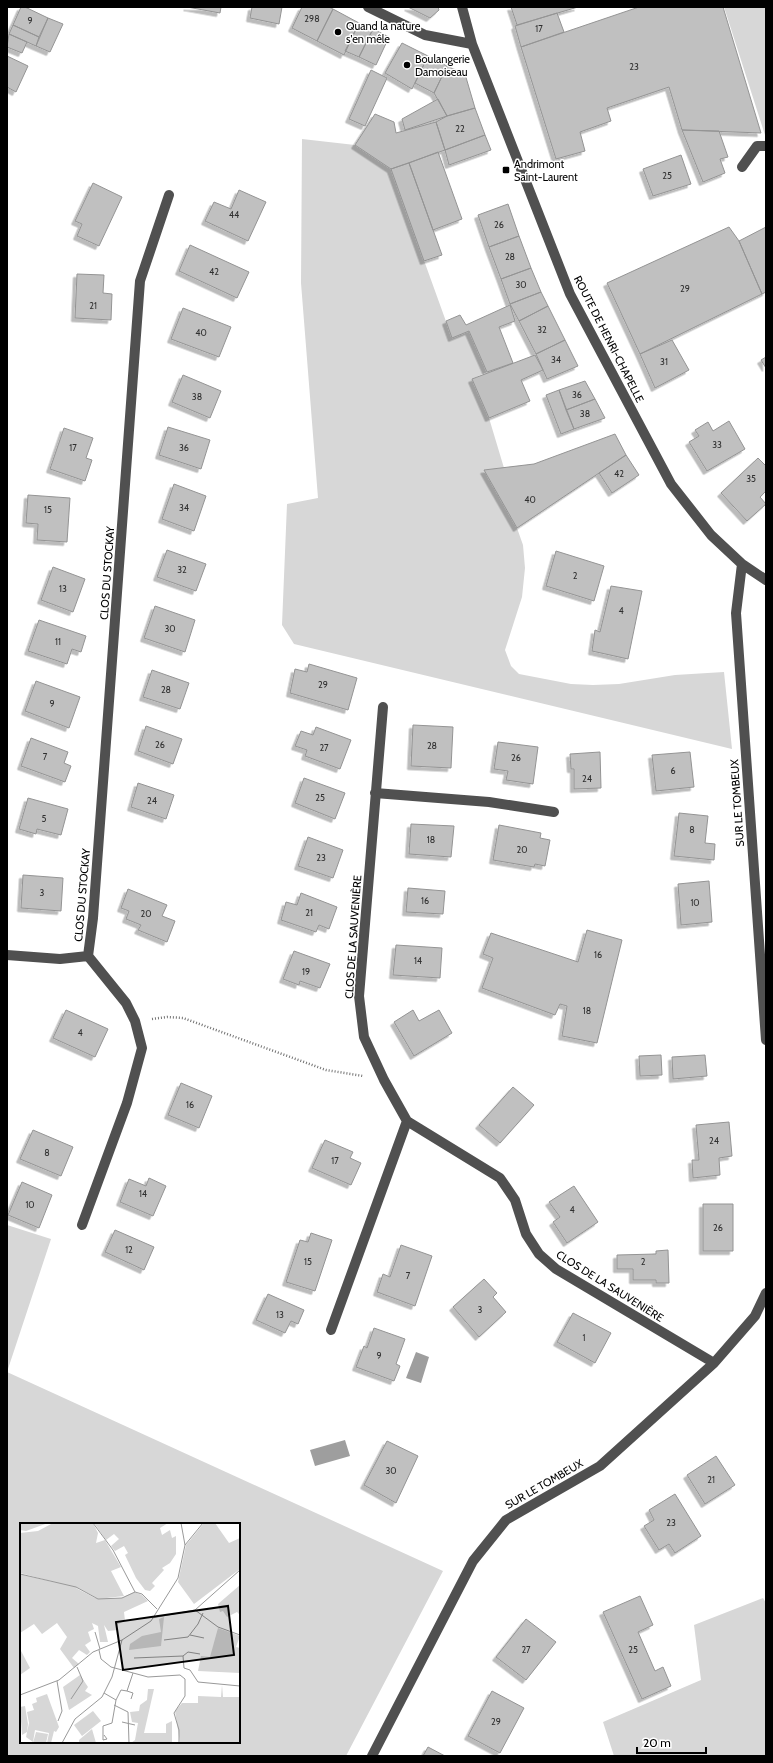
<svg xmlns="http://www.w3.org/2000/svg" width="773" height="1763" viewBox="0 0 773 1763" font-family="Cabin,sans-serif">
<defs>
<filter id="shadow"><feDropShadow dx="-3.5" dy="3.5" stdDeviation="0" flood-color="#0004"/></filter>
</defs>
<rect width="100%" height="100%" fill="#fff"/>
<path fill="#d7d7d7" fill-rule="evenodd" d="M724 7H766V135H765Z
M302 139 355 145 391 169 452 338 469 331 487 372 472 379 489 418 504 468 484 470 517 528 523 545 525 568 522 597 505 650 511 666 519 674 571 684 593 685 619 684 675 675 724 672 732 749 294 644 282 625 287 504 318 498 301 283Z
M7 1225 51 1239 7 1372 443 1571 346 1756H7ZM21 1524H239V1742H21Z
M763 1598 766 1603V1756H614L603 1722 701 1680 694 1625Z"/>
<path fill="#9e9e9e" d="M416 1352 429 1357 421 1383 406 1378Z
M345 1440 350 1456 315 1466 310 1450Z"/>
<path fill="#c0c0c0" stroke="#949494" filter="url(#shadow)" d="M21 7H25L48 18 39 37 13 25Z
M187 7H221L220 13Z
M252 7H282L279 24 250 18Z
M302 7H329L333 9 317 41 292 28Z
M408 7H438L439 10 430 18Z
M511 7H578L517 25Z
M639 7H723L761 133 682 130 669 87 607 108 611 121 580 132 585 151 556 159 521 47Z
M333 9 359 23 344 55 317 41Z
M557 13 564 32 521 47 515 26Z
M48 18 63 24 50 52 36 46Z
M359 23 373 29 359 57 345 51Z
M13 25 39 37 36 46 9 34Z
M373 29 389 37 376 65 359 57Z
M9 34 27 42 22 53 7 47Z
M402 43 428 56 412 89 385 73Z
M7 56 28 66 16 92 7 87Z
M428 56 447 66 434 93 415 83Z
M447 66 465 74 475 108 447 116 434 93Z
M371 70 387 78 365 126 349 119Z
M438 99 447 116 405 130 402 119Z
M475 108 485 135 445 150 436 122 447 116Z
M375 114 394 122 396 133 436 122 445 150 391 169 355 145Z
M682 130 719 131 728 157 720 159 725 173 703 182Z
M485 135 491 150 449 165 445 150Z
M438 152 462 219 433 230 409 163Z
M681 155 691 184 653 196 643 169Z
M409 163 442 255 424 261 391 169Z
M93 183 122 197 99 246 77 236 82 224 75 221Z
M239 190 266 202 248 241 205 221 214 202 231 209Z
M508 204 519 236 489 247 478 215Z
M729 227 739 241 762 294 640 354 607 283Z
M766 227V292L762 294 739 241Z
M519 236 531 268 501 279 489 247Z
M190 245 249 272 237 298 179 271Z
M531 268 541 292 510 304 501 279Z
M77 274 104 275 103 293 112 294 111 320 75 318Z
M541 292 548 306 519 321 510 304Z
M510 305 515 321 499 327 513 363 487 372 469 331 452 338 446 321 460 315 466 325Z
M548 306 565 340 536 354 519 321Z
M183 308 231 327 219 357 171 339Z
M565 340 578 366 547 379 536 354Z
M672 340 689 370 655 388 640 354Z
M535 355 543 370 521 380 530 401 489 418 472 379Z
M766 357V368L761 360Z
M183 375 221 391 210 418 172 402Z
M585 381 595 399 566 410 559 390Z
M559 390 574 429 561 434 546 395Z
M595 399 605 418 574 429 566 410Z
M729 421 745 449 707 471 689 442 699 436 695 430 708 422 713 431Z
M168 427 210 440 201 469 159 455Z
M64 428 93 438 86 458 92 460 85 481 50 469Z
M615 434 626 455 517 528 484 470 534 464Z
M626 455 639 475 612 493 599 473Z
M758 458 766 466V491L760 497 766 504 747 521 721 493Z
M174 484 206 496 194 531 162 519Z
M28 495 70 498 67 542 37 540 38 524 26 523Z
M167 550 206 564 196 591 157 577Z
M556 551 604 566 594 601 546 586Z
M53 567 85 579 73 612 41 600Z
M611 586 642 591 628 659 592 651 595 630 600 632Z
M155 606 195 620 185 652 144 638Z
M39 620 86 636 81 652 72 649 67 664 28 651Z
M309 664 357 678 348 710 290 693 295 669 307 672Z
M152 670 189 683 180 709 143 697Z
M36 681 80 697 69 728 25 711Z
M413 725 453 727 451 768 411 766Z
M146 726 182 739 173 764 138 751Z
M316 727 351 740 340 769 305 756 307 750 295 746 301 731 313 735Z
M31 738 68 752 64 763 71 766 65 782 21 766Z
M498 742 538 747 533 784 506 780 508 771 494 769Z
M600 752 601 788 574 789V769H571L570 754Z
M690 752 694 787 656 791 652 755Z
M304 778 345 793 335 819 295 803Z
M138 783 174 795 166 819 131 807Z
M28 798 68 809 61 835 37 829 36 834 19 829Z
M679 813 708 816 705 843 715 844 714 860 674 856Z
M411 824 454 826 451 857 409 854Z
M499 825 541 833 540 838 550 840 545 866 535 864 534 867 493 860Z
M308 837 343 850 333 878 298 866Z
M23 875 63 878 61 911 21 908Z
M709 881 712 922 681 925 678 884Z
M408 888 445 891 443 914 406 912Z
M128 889 167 905 162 916 175 921 167 942 138 930 141 925 126 919 129 911 121 908Z
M301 893 337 907 329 929 319 925 316 932 281 920 286 902 297 905Z
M587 930 622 940 597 1043 562 1036 567 1006 560 1004 555 1015 482 988 493 958 483 954 491 933 578 962Z
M396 945 442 948 440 978 393 975Z
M294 951 330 964 320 988 300 981 299 985 283 979Z
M66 1010 108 1029 95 1057 53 1038Z
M413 1010 419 1021 439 1010 452 1033 414 1056 394 1022Z
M661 1055 662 1075 640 1076 639 1056Z
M705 1055 707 1076 673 1079 672 1057Z
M181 1083 212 1096 199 1128 168 1115Z
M513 1087 534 1105 500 1143 479 1125Z
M729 1122 732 1156 719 1158 720 1175 693 1178 692 1160H699L696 1125Z
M33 1130 73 1147 61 1176 20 1159Z
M325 1140 353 1152 350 1158 361 1163 351 1185 312 1168Z
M149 1178 166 1186 153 1216 120 1202 129 1179 146 1186Z
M22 1182 52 1195 39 1228 8 1215Z
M574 1186 598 1222 567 1243 553 1222 560 1217 549 1202Z
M703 1204H733V1251H703Z
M115 1230 154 1247 144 1270 105 1252Z
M311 1233 332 1240 315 1291 286 1282 300 1240 308 1242Z
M401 1245 432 1256 415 1306 377 1292 383 1274 390 1277Z
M668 1250 669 1283H656V1280H633V1269H617V1255L656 1254V1251Z
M484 1279 497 1293 493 1297 506 1312 479 1337 453 1307Z
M268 1294 304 1310 298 1324 291 1321 285 1333 256 1320Z
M573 1313 611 1333 595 1363 557 1342Z
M374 1328 405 1339 396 1364 400 1366 394 1381 356 1367 364 1346 367 1348Z
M387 1441 418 1456 396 1503 364 1485Z
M716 1456 735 1485 705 1504 687 1475Z
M675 1494 701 1536 675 1553 669 1544 659 1550 644 1526 654 1520 649 1510Z
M640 1596 653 1625 638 1632 655 1671 663 1667 671 1686 642 1699 603 1612Z
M526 1619 556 1642 526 1680 496 1657Z
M492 1691 524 1708 500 1753 468 1736Z
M428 1747 445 1756H423Z"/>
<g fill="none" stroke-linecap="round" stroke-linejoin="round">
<path stroke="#727272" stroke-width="2.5" stroke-dasharray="1 2" stroke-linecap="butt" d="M152 1019 167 1017 183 1018 326 1070 363 1076"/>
<path stroke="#505050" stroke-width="10" d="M368 7 425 35 472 44
M462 7 472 44 570 294 671 484 711 535 742 564 766 580
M742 167 757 146H766
M742 564 736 613 766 1040
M383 707 359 996 364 1037 384 1080 407 1121 500 1178 515 1200 526 1234 539 1254 556 1269 714 1363
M375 793 489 802 554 812
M7 955 60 959 88 956
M82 1225 127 1103 142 1048 135 1021 126 1003 88 956 93 918 140 281 169 195
M331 1330 407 1121
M372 1756 473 1561 506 1520 600 1466 714 1363 755 1316 766 1293"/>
</g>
<g fill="#000" stroke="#fff" stroke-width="1.5">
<circle cx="338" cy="32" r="4"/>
<circle cx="407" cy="65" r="4"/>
<rect x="502" y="166" width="8" height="8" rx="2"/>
</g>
<g text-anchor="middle" stroke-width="3" stroke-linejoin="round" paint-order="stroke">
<g font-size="9" fill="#303030">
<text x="312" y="22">298</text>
<text x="30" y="24">9</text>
<text x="539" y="32">17</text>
<text x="634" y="70">23</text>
<text x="460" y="132">22</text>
<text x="667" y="179">25</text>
<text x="234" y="218">44</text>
<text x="499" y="228">26</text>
<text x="510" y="260">28</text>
<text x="214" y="275">42</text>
<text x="521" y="288">30</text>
<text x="685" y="292">29</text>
<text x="93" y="309">21</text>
<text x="542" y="333">32</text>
<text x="201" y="336">40</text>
<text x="556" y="363">34</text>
<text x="664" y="365">31</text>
<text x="577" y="398">36</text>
<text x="197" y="400">38</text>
<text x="585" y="417">38</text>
<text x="717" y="448">33</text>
<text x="73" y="451">17</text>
<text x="184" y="451">36</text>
<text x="619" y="477">42</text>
<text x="751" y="482">35</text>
<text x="530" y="503">40</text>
<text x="184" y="511">34</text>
<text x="48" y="513">15</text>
<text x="182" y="573">32</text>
<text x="575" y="579">2</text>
<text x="63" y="592">13</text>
<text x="621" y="614">4</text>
<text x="170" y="632">30</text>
<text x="58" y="645">11</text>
<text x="323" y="688">29</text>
<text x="166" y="693">28</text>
<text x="52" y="707">9</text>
<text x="160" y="748">26</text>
<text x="432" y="749">28</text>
<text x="324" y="751">27</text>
<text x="45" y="760">7</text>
<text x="516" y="761">26</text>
<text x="673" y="774">6</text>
<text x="587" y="782">24</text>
<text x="320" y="801">25</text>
<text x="152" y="804">24</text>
<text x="44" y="822">5</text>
<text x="692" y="833">8</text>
<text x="431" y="843">18</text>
<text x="522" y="853">20</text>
<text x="321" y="861">23</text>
<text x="42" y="896">3</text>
<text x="425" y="904">16</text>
<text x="695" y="906">10</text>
<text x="309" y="916">21</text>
<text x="146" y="917">20</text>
<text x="598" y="958">16</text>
<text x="418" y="964">14</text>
<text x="306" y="975">19</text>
<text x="587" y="1014">18</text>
<text x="80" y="1036">4</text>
<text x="190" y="1108">16</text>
<text x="714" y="1144">24</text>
<text x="47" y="1156">8</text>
<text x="335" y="1164">17</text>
<text x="143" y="1197">14</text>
<text x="30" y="1208">10</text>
<text x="572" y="1213">4</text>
<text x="718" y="1231">26</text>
<text x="129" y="1253">12</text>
<text x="308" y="1265">15</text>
<text x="643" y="1265">2</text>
<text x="408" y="1279">7</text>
<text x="480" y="1313">3</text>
<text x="280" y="1318">13</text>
<text x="584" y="1341">1</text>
<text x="379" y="1359">9</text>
<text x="391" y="1474">30</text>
<text x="711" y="1483">21</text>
<text x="671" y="1526">23</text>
<text x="526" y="1653">27</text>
<text x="633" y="1653">25</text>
<text x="496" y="1725">29</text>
</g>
<g font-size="11" fill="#000" stroke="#fff" text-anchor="start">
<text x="346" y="30">Quand la nature<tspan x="346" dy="13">s'en mêle</tspan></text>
<text x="415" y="63">Boulangerie<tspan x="415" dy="13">Damoiseau</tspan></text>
<text x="514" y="168">Andrimont<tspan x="514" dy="13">Saint-Laurent</tspan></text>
</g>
<g font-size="11" fill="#000" stroke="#fff">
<text transform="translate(609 339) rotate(63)" y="4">ROUTE DE HENRI-CHAPELLE</text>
<text transform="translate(107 573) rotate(-86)" y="4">CLOS DU STOCKAY</text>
<text transform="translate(737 803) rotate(-94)" y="4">SUR LE TOMBEUX</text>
<text transform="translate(82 895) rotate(-85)" y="4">CLOS DU STOCKAY</text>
<text transform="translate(353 937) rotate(-86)" y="4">CLOS DE LA SAUVENIÈRE</text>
<text transform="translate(610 1286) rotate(32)" y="4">CLOS DE LA SAUVENIÈRE</text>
<text transform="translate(544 1484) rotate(-30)" y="4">SUR LE TOMBEUX</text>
</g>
</g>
<g transform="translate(20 1523)">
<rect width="220" height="220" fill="#fff"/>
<path d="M0 0H28L6 8 0 7ZM33 0H73L78 10 76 20 85 17 101 44 91 48 104 73 78 76 60 66 0 50V10L18 8ZM74 0H148L140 5 142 12 150 7 152 15 156 13V31L150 40 142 45 144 47 132 60 135 63 130 68 125 67 116 55 105 32 108 30 104 23 95 28 91 23 99 16 94 11 86 17ZM184 0H195L209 20 220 15V46L174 81 158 59 166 22ZM0 51 54 64 75 75H101L114 69 122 72 128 78 104 89 105 98 96 102 98 107 88 108 84 102 88 119H80L78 103 72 100 74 106 68 109 71 118 65 122 70 129 67 132 59 127 52 135 59 141 54 145 40 126 47 114 37 100 22 111 14 101 0 110ZM220 62V92L217 89 207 94 203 88 200 89 198 81ZM144 94 141 123 109 127 110 121 122 113 141 109 139 96ZM198 105 220 113 216 124 220 125V150L178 148 181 133 190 134ZM0 126 10 145 0 152ZM60 152 68 164 65 168 72 172 49 187 43 164ZM202 162 203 174H219L220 220H160L155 188 162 180H178V173L201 174ZM128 166H134L124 210H146V201L152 198V220H111L115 217 118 200 112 199 110 189 119 188 118 194 120 182 127 177ZM27 171 39 204 36 209 34 208 31 220H27L29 210 15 207 13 219 6 214 9 200 7 189 14 187 12 181 17 179 16 175ZM5 183 8 201 7 209 2 212 0 184ZM73 188 81 198 62 213 54 202ZM72 206 76 220H59V217ZM16 209 28 211 26 220H13Z" fill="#d7d7d7"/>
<path fill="none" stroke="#999" stroke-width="1" d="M73 0 93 27 115 69 122 71 137 86M165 22 183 0M0 51 56 64 78 76 102 75 115 69M175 87 220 47M132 95 175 87 198 104 220 112M75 109 80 126M170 112 184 115M144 117 168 114 178 101 183 90M79 127 81 136 91 144 128 154 160 152 165 156V173L154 190 159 207V220M163 133 164 145M114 135 163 133 168 129 180 131M164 145 170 147 178 159 220 163M37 158 42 188 38 198M107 168 113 170 111 176M84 170 96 177M0 172 39 157 73 129 102 117 131 98 158 55 165 22 161 0M51 176 63 158 57 144M94 182 108 189M108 189 109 220M102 199 115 202M84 212 87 216 83 217V203L92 200 96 177 101 167 107 168 113 150M42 220 55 196 82 174 92 154 102 117"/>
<path fill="#000" fill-opacity="0.15" stroke="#000" stroke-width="2" d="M208 83 214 132 103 147 96 99Z"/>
<rect width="220" height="220" fill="none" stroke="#000" stroke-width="2"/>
</g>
<rect width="773" height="1763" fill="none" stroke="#000000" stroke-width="16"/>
<path d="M637 1747v6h69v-6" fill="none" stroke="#000000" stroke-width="2"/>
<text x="643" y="1747" font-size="12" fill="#000000" stroke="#ffffff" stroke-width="3" paint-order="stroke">20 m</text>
</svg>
